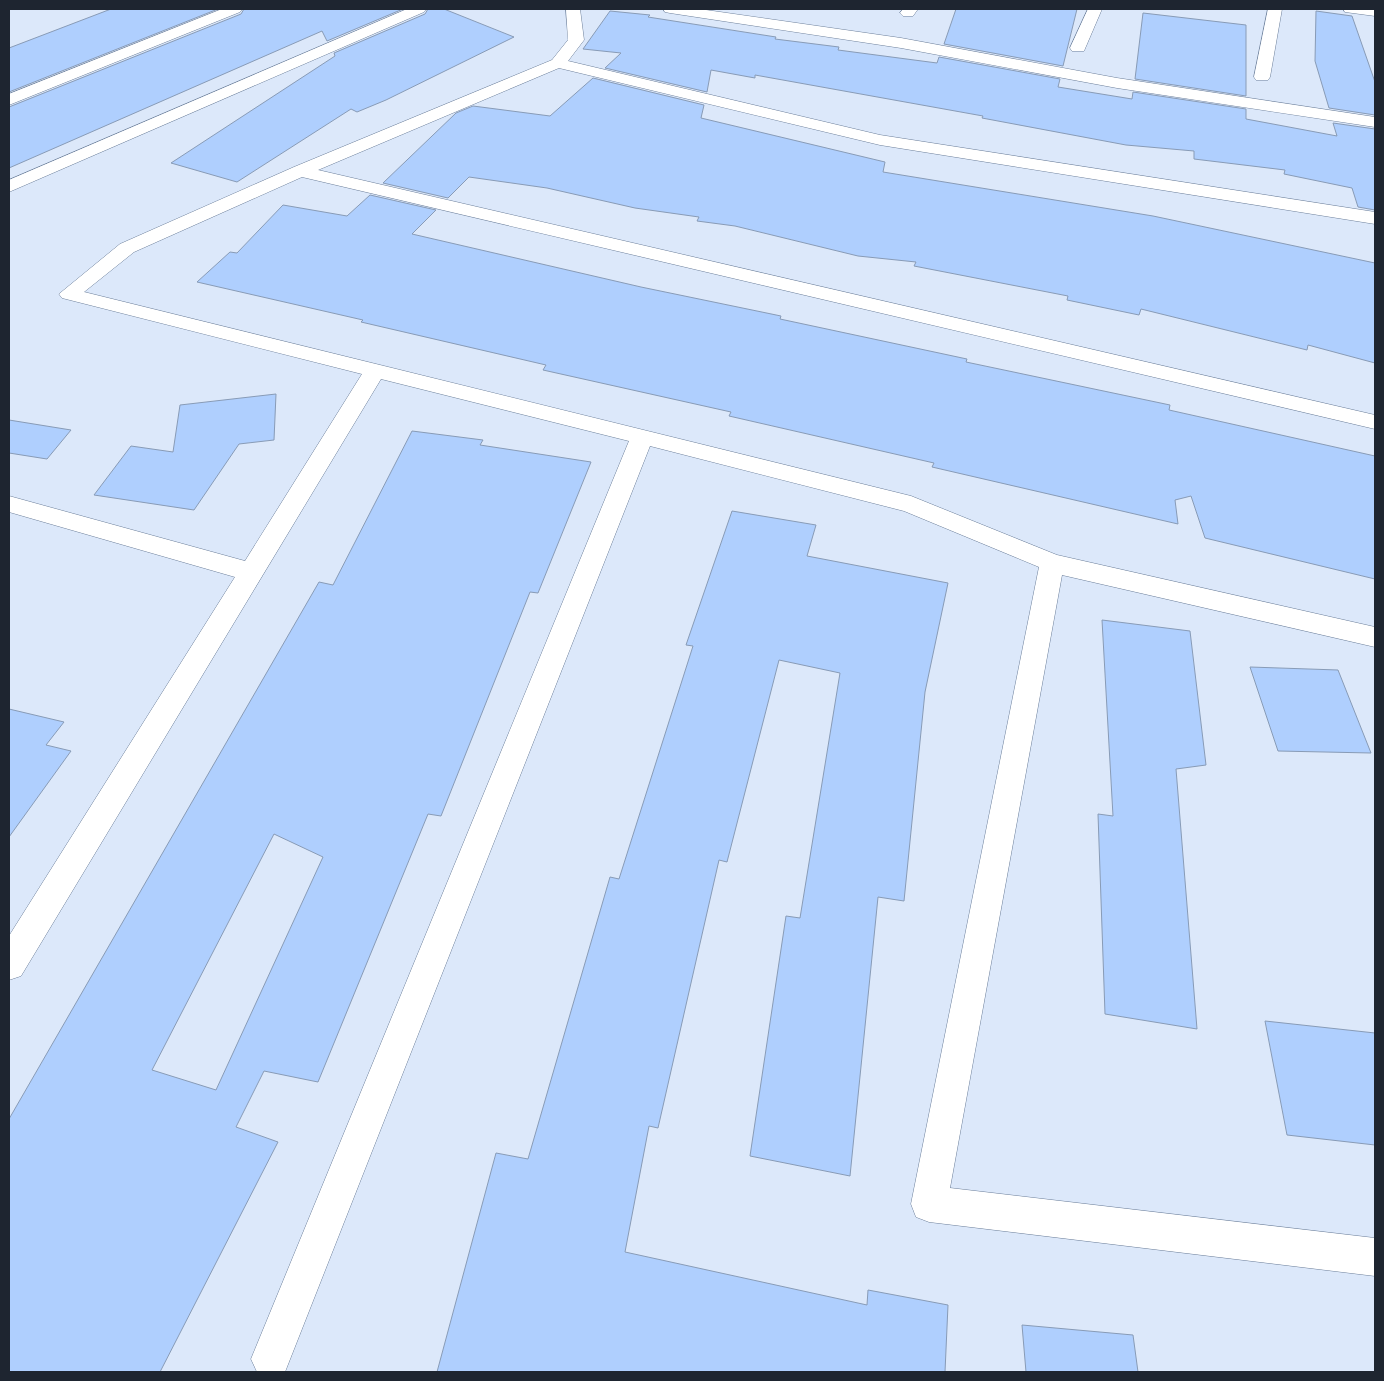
<svg xmlns="http://www.w3.org/2000/svg" width="1384" height="1381" viewBox="0 0 1384 1381" font-family="Ubuntu,sans-serif">
<rect width="100%" height="100%" fill="#dce8fa"/>
<path fill="#afcffe" stroke="#889bb6" fill-rule="evenodd" d="M111 9H218L9 92V48Z
M244 9H403L327 41 322 31 9 168V107L241 14Z
M428 9H444L514 37 386 100 357 112 351 109 237 182 171 163 335 56 334 53 425 14Z
M956 9H1077L1063 66 944 44Z
M610 11 650 15 648 17 776 37 775 39 839 47 838 50 937 63 939 57 1060 79 1058 87 1132 99 1133 92 1246 109V119L1337 136 1333 123 1375 129V210L1358 207 1352 188 1284 174 1285 170 1194 159V151L1126 145 982 118 983 116 755 75V78L711 70 707 92 605 68 621 53 583 49Z
M1316 11 1352 16 1375 82V115L1329 108 1315 61Z
M1143 13 1246 25V96L1135 79Z
M593 78 704 105 701 118 885 162 883 172 1153 216 1375 263V363L1308 345 1307 350 1141 309 1139 315 1067 300 1068 296 914 266 916 262 858 256 735 226 697 221 699 217 635 208 547 188 469 177 448 198 383 183 456 113 473 106 550 116Z
M370 195 436 210 412 234 641 287 781 316 780 319 967 359 966 362 1170 405 1169 410 1375 456V579L1205 538 1191 496 1175 500 1178 524 932 467 934 463 729 416 731 412 543 370 546 365 361 322 363 320 197 282 230 252 237 253 283 205 347 216Z
M276 394 274 440 239 444 194 510 94 495 131 446 173 452 180 405Z
M9 420 71 430 47 459 9 453Z
M412 431 483 440 480 445 591 462 538 593 530 592 441 816 428 814 318 1082 264 1071 236 1127 278 1142 160 1372H9V1119L319 582 333 585ZM274 834 323 857 216 1090 152 1070Z
M732 511 816 525 807 556 948 583 925 692 904 901 878 897 850 1176 750 1156 786 916 800 918 840 673 779 660 727 862 719 860 658 1128 649 1126 625 1252 867 1305 868 1290 948 1305 945 1372H437L496 1153 528 1159 610 877 619 879 693 646 686 645Z
M1102 620 1190 631 1206 765 1176 769 1197 1029 1105 1014 1098 814 1113 816Z
M1250 667 1338 670 1371 753 1278 751Z
M9 709 64 722 46 745 71 751 9 837Z
M1265 1021 1375 1033V1145L1287 1135Z
M1022 1325 1133 1335 1138 1372H1026Z"/>
<g fill="none" stroke-linecap="round" stroke-linejoin="round">
<defs>
<path id="minor" d="M222 9H242L240 12 9 105V94Z
M407 9H426L424 12 9 192V180Z
M566 9H580L584 40 568 61 880 135 1375 212V224L880 145 559 68 318 170 1375 415V429L302 177 134 252 84 292 911 496 1057 555 1375 627V647L1062 575 950 1188 1375 1238V1276L929 1222 916 1217 911 1204 1039 567 904 511 650 446 285 1372H257L251 1359 629 441 381 379 21 976 9 980V936L235 577 9 512V496L245 561 362 374 62 298 59 294 120 244 294 167 552 60 568 40Z
M663 9H699L901 38 1117 78 1375 117V127L1117 88 901 48 670 13 665 12Z
M903 9H918L913 16H903L900 13Z
M1088 9H1102L1084 51H1072L1070 48Z
M1268 9H1282L1270 77 1268 80H1256L1254 77Z
M1343 9H1375V16L1345 12Z"/>
</defs>
<use href="#minor" stroke="#6c7f9a" stroke-width="1"/>
<use href="#minor" fill="#fff" fill-rule="evenodd"/>
</g>
<rect width="1384" height="1381" fill="none" stroke="#1e2530" stroke-width="20"/>
</svg>
